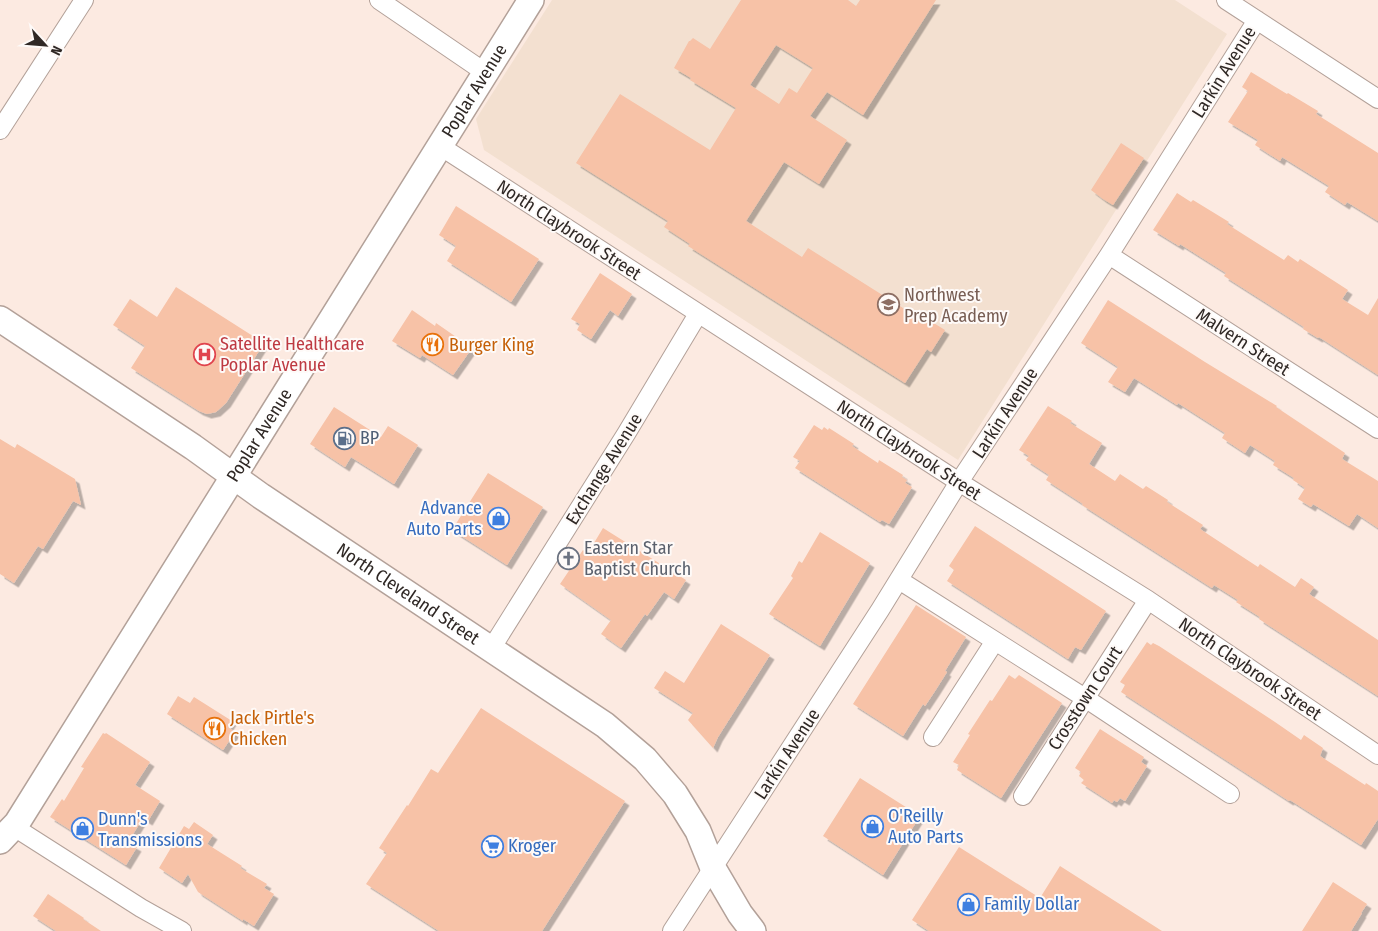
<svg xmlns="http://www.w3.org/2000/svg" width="1378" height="931" viewBox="0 0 1378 931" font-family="'Fira Sans Condensed',sans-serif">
<defs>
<filter id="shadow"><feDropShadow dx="4.5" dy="4.5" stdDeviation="0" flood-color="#0004"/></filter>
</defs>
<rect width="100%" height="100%" fill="#fceae1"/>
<path fill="#f3e0d0" d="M552 0H1175L1227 34 958 460 484 150 476 119Z"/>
<path fill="#f7c2a7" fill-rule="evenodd" filter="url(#shadow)" d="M741 0H848L856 6 860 0H936L863 115 827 92 810 116 847 140 819 184 784 162 746 221 802 257 808 248 922 320 924 317 945 330 931 352 927 349 905 383 688 246 690 244 664 227 668 221 576 163 620 94 710 150 736 108 690 80 691 78 674 68 689 41H690L693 38 710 49ZM776 45 813 68 797 93 789 88 779 104 750 85Z
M1251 72 1287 94 1288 93 1318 111 1316 114 1378 153V221L1347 202 1345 205 1325 192 1329 186 1282 157 1280 161 1255 145 1258 140 1228 122 1248 91 1242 87Z
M1121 143 1144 158 1113 205 1103 199 1091 190Z
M1177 193 1191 202 1193 200 1229 222 1227 224 1284 260 1288 255 1298 262 1300 259 1348 290 1342 299 1368 315 1378 298V375L1319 337 1318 338 1303 329 1304 327 1224 276 1226 273 1180 244 1179 246 1153 230Z
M456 206 539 259 511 302 447 261 456 246 439 235Z
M600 273 632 294 618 316 610 310 591 339 577 330 580 324 571 319Z
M176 287 264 343 226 403 216 412 207 414 199 411 131 368 145 346 113 325 130 299 157 317Z
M1108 300 1205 362 1277 406 1276 407 1345 453 1342 459 1378 481V528L1357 514 1349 526 1313 504 1311 507 1298 499 1305 488 1293 480 1294 478 1273 465 1275 461 1250 445 1245 453 1222 438 1225 433 1178 403 1177 405 1134 378 1125 392 1108 382 1118 367 1081 343Z
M412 310 435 326 436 323 472 348 453 375 422 355 420 358 392 341Z
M1048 406 1072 421 1070 423 1102 443 1089 464 1115 481 1120 474 1143 489 1146 486 1168 500 1167 502 1203 525 1200 529 1258 567 1260 564 1295 587 1301 578 1314 587 1309 594 1378 640V696L1259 619 1260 617 1236 602 1238 600 1214 585 1212 588 1082 505 1083 504 1046 480 1049 475 1026 460 1029 456 1019 450Z
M334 407 381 437 388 426 418 445 394 484 351 457 345 467 310 444Z
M814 425 822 430 824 427 828 430 829 428 854 444 852 446 878 463 879 460 903 475 902 477 907 480 905 483 912 487 889 524 882 520 880 522 795 468 800 461 793 457Z
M0 439 15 448 17 444 75 479 81 505 73 501 43 549 38 546 14 583 0 574Z
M488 473 543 507 507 565 452 530Z
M975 526 1106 611 1081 650 1075 647 1068 659 947 581 954 570 949 566Z
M603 528 686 580 674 599 664 592 647 616 645 614 621 648 601 634 611 620 560 584 583 550 588 553Z
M820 532 870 563 820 646 769 614 793 578 791 576 799 561 802 563Z
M916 605 966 637 945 671 947 672 935 691 925 706 923 704 903 736 853 704Z
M721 624 770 655 718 737 713 748 688 720 693 713 654 688 665 671 684 683Z
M1147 642 1151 645 1153 643 1159 646 1275 722 1301 740 1304 735 1323 748 1320 756 1365 785 1366 783 1378 791V819L1361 845 1290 800 1289 801 1121 692 1125 685 1120 682Z
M1009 675 1015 679 1019 675 1062 703 1001 798 957 770 959 765 953 762 970 735 968 734 990 700 992 701Z
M178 696 190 703 194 697 232 721 228 727 235 732 223 750 167 714Z
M481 708 625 801 542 931H439L366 884 387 853 379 848 407 805 408 806 431 769 438 773Z
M1100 729 1144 757 1141 762 1147 766 1125 801 1120 798 1117 802 1114 800 1112 803 1081 783 1084 780 1079 776 1081 772 1075 768Z
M103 733 105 734 106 733 150 762 135 785 160 801 148 821 143 818 128 842 137 847 126 865 50 817 62 799 64 801 84 768 81 767Z
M860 778 920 816 883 875 823 836Z
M194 822 213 835 207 844 242 866 240 868 267 884 264 888 274 894 254 926 243 919V921L198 892 188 874 182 883 159 868 184 826 189 829Z
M959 847 1040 898 1060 866 1162 931H929L912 920Z
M1333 882 1367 904 1361 913H1362L1351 931H1302Z
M48 894 84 918 83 919 101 931H56L33 916Z"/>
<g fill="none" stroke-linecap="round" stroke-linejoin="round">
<defs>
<path id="street" d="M379 0 486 73
M1226 0 1378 99
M0 130 84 0
M440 146 959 482 1148 600 1378 755
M1109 255 1378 429
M899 580 1085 698 1230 794
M491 649 626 434 698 314
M933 737 995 641
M1023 796 1148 600
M14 827 141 908 182 931
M672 931 880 610 959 482 1109 255 1257 20"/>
<g id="secondary">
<path id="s1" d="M0 319 193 447 261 496 605 725 645 759 675 794 698 831 713 868 740 914 753 931"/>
<path id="s2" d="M0 841 17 823 531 0"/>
</g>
</defs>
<use href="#street" stroke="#b3a199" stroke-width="20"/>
<use href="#secondary" stroke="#b3a199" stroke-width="28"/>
<use href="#street" stroke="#fff" stroke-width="18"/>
<use href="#secondary" stroke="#fff" stroke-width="25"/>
</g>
<defs>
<symbol id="school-ring" viewBox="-11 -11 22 22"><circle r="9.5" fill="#fefaf8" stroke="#8d6e63" stroke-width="1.5"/><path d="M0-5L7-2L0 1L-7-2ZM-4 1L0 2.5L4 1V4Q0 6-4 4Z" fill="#8d6e63"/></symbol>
<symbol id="restaurant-ring" viewBox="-11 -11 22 22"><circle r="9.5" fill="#fefaf8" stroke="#e8710a" stroke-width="1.5"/><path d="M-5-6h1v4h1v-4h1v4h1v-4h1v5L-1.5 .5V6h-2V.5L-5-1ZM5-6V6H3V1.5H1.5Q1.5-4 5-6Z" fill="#e8710a"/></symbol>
<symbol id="hospital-ring" viewBox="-11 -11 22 22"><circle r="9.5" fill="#fefaf8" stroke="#e0444e" stroke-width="1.5"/><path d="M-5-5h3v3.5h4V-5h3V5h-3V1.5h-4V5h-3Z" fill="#e0444e"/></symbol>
<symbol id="fuel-ring" viewBox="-11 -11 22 22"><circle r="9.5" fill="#fefaf8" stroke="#5c6f8a" stroke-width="1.5"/><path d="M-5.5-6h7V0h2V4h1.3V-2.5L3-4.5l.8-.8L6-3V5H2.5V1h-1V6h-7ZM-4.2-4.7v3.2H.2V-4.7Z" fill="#5c6f8a"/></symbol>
<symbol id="shop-ring" viewBox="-11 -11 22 22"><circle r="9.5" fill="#fefaf8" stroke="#3f7fe0" stroke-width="1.5"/><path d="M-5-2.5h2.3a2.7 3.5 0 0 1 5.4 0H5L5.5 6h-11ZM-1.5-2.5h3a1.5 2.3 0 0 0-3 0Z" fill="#3f7fe0"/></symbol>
<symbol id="church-ring" viewBox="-11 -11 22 22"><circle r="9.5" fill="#fefaf8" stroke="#6b7280" stroke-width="1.5"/><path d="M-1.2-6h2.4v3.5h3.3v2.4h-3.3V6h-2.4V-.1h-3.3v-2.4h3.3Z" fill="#6b7280"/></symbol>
<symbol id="supermarket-ring" viewBox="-11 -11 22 22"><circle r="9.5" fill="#fefaf8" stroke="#3f7fe0" stroke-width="1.5"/><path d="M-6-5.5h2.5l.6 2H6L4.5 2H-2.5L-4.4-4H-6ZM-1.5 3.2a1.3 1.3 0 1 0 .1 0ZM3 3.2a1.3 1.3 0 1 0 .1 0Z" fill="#3f7fe0"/></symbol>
</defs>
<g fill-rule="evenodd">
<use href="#school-ring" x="876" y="292" width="25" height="25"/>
<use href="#restaurant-ring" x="420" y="332" width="25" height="25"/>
<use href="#hospital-ring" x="192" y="342" width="25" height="25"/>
<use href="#fuel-ring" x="332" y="426" width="25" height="25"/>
<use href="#shop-ring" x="486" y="506" width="25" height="25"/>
<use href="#church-ring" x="556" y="546" width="25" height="25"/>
<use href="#restaurant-ring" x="202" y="716" width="25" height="25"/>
<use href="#shop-ring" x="860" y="814" width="25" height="25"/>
<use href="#shop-ring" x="70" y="816" width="25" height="25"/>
<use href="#supermarket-ring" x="480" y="834" width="25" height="25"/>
<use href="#shop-ring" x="956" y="892" width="25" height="25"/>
</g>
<g text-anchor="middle" stroke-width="4" stroke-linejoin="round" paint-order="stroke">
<g font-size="18" fill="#2f2825" stroke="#fefaf8">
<text transform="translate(1224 72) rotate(-58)" y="6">Larkin Avenue</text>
<text dy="6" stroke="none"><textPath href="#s2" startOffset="888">Poplar Avenue</textPath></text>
<text transform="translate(569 230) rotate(33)" y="6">North Claybrook Street</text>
<text transform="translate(1243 342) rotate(33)" y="6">Malvern Street</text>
<text transform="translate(1005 413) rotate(-57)" y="6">Larkin Avenue</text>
<text dy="6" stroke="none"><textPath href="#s2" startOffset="482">Poplar Avenue</textPath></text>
<text transform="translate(909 450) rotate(33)" y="6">North Claybrook Street</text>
<text transform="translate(604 469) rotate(-58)" y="6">Exchange Avenue</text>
<text dy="6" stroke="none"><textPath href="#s1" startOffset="492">North Cleveland Street</textPath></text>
<text transform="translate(1250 669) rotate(34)" y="6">North Claybrook Street</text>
<text transform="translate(1085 698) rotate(-57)" y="6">Crosstown Court</text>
<text transform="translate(787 754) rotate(-57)" y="6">Larkin Avenue</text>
</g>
<g font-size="18" fill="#785e54" stroke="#fefaf8" text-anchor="start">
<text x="904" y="301">Northwest<tspan x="904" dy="21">Prep Academy</tspan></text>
</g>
<g font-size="18" fill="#be3a42" stroke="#fefaf8" text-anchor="start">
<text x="220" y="350">Satellite Healthcare<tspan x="220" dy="21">Poplar Avenue</tspan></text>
</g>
<g font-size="18" fill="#c56008" stroke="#fefaf8" text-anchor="start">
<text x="449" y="351">Burger King</text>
<text x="230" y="724">Jack Pirtle's<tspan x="230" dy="21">Chicken</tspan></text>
</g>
<g font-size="18" fill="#4e5e75" stroke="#fefaf8" text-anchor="start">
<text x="360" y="444">BP</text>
</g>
<g font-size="18" fill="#366cbe" stroke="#fefaf8" text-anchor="start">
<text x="482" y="514" text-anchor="end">Advance<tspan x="482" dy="21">Auto Parts</tspan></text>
<text x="888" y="822">O'Reilly<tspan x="888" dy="21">Auto Parts</tspan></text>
<text x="98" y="825">Dunn's<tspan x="98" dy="21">Transmissions</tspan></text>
<text x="508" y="852">Kroger</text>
<text x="984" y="910">Family Dollar</text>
</g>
<g font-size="18" fill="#5b616d" stroke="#fefaf8" text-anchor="start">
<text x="584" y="554">Eastern Star<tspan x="584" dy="21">Baptist Church</tspan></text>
</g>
</g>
<g transform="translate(45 45) rotate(116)" stroke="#fefaf8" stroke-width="4" paint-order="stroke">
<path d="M0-4L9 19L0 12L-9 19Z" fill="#2f2825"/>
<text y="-8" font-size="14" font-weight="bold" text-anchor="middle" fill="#2f2825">N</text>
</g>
</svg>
